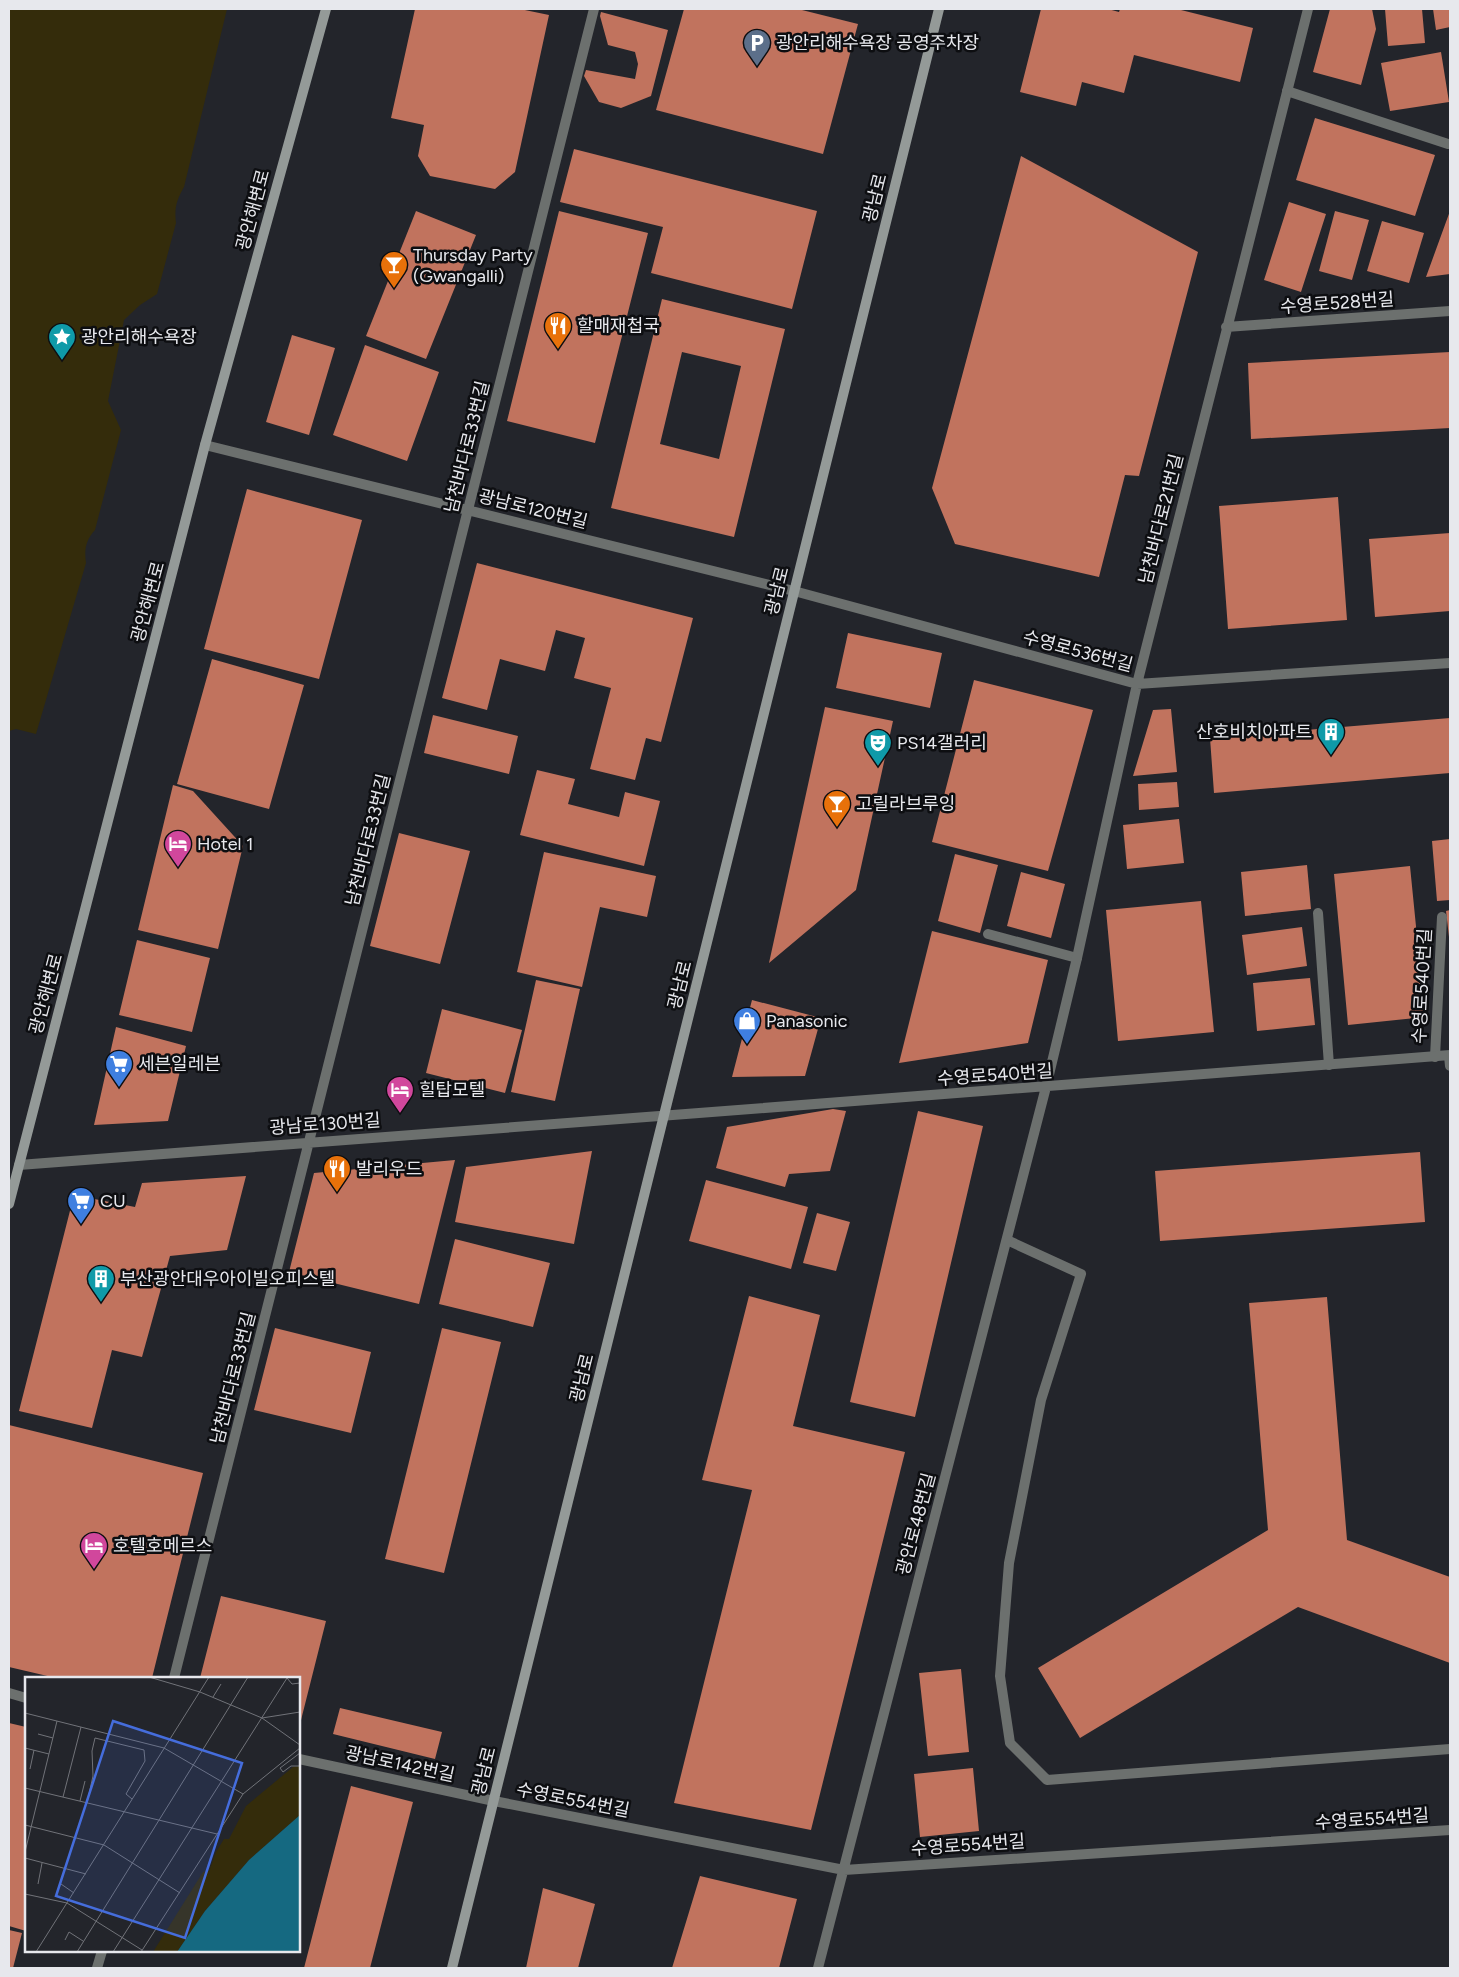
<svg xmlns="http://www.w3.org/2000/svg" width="1459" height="1977" viewBox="0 0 1459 1977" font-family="Figtree,'Noto Sans KR',sans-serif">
<rect width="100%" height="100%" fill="#23252b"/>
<path fill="#342c0b" d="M9 9H227L184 187C177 199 174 208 176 223L157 294 140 305 124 320 108 401 121 430 95 530C86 540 84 549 86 563L36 734 16 729 9 731Z"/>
<path fill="#c1735e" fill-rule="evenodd" d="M415 9H520L549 15 515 172 495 189 430 176 418 156 424 125 391 118Z
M684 9H798L858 24 823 154 656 110Z
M1041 9H1108L1119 12 1120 9H1177L1253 28 1240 82 1134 55 1124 93 1082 82 1076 106 1020 92Z
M1330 9H1372L1376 29 1361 85 1313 72Z
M1385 9H1422L1425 43 1388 46Z
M1433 9H1450V27L1436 30Z
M601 12 668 30 651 96 621 108 599 102 584 76 586 70 635 79 638 64 635 52 608 45 600 16Z
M1441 52 1449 102 1390 111 1381 63Z
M1315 118 1435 155 1415 216 1296 180Z
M574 149 817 211 792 309 651 273 663 227 560 202Z
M1021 156 1198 252 1139 476 1125 475 1099 577 955 544 932 488Z
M1289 202 1326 214 1301 292 1264 280Z
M416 211 476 235 426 359 366 336Z
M559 211 648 233 595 443 507 421Z
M1335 211 1369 220 1352 280 1319 271Z
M1450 211V274L1426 277Z
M1382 221 1424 233 1409 283 1367 271Z
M662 299 785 329 734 537 611 508ZM682 352 741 366 719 459 660 444Z
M292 335 335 348 309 435 266 422Z
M365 345 439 372 407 461 333 435Z
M1450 352V428L1251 439 1248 363Z
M247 489 362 520 319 679 204 649Z
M1338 497 1347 620 1228 629 1219 506Z
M1450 533V611L1375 617 1369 539Z
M477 563 693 618 661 742 646 738 635 780 590 769 611 688 574 678 585 638 556 630 545 671 500 659 487 710 442 698Z
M848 633 942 653 930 708 836 688Z
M212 659 304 685 269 809 177 784Z
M974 680 1093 710 1048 871 932 842Z
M825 707 893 721 856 890 769 963Z
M1171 709 1177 772 1133 776 1153 710Z
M433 715 518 736 509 774 424 753Z
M1450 718V773L1214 793 1210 738Z
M537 770 575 779 568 804 619 817 625 792 660 801 644 866 520 835Z
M1177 782 1179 807 1139 810 1138 784Z
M173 785 193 791 243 846 218 949 138 930Z
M1179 819 1184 863 1127 869 1123 825Z
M399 833 470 851 440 964 370 946Z
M1450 839V900L1437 901 1432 841Z
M544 852 656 876 647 917 600 907 582 987 517 972Z
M955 854 998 865 980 933 938 921Z
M1307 865 1311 909 1245 916 1241 872Z
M1410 866 1425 1017 1348 1025 1334 874Z
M1021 872 1065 884 1051 938 1007 926Z
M1201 901 1214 1032 1118 1041 1106 910Z
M1450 910V937H1449L1446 911Z
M1302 927 1307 966 1247 975 1242 935Z
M932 931 1048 960 1028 1043 899 1063Z
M137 940 210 958 192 1032 119 1015Z
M1310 978 1315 1025 1257 1031 1253 983Z
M536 980 580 989 555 1101 511 1092Z
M752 1000 821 1018 805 1076 732 1077Z
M442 1009 522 1030 505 1093 426 1073Z
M116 1027 186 1046 168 1121 94 1125Z
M833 1109 846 1111 830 1171 789 1174 785 1187 716 1168 727 1127Z
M918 1111 983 1126 915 1417 850 1402Z
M592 1151 574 1244 455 1222 466 1167Z
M1420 1152 1425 1222 1160 1241 1155 1171Z
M455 1160 419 1304 289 1272 314 1173Z
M246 1176 227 1250 170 1256 142 1357 112 1350 92 1428 19 1411 74 1195 135 1207 142 1183Z
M706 1180 808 1207 791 1269 689 1241Z
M817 1213 850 1222 836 1271 803 1263Z
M455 1239 550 1263 533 1327 439 1304Z
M749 1296 820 1315 793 1426 905 1452 811 1830 674 1803 752 1490 702 1480Z
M1327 1297 1347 1540 1450 1577V1663L1298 1607 1080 1738 1038 1668 1268 1530 1249 1303Z
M275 1328 371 1352 351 1433 254 1410Z
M442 1328 501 1342 444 1573 385 1559Z
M9 1425 203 1473 152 1678H56L9 1667Z
M221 1596 326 1621 299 1728V1678H200Z
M961 1669 969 1752 928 1756 919 1673Z
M340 1708 442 1732 435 1759 333 1734Z
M9 1723 26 1727V1931L9 1926Z
M973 1768 979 1831 920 1837 914 1774Z
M351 1786 413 1802 370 1968H304Z
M700 1876 797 1899 779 1968H672Z
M543 1888 595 1904 578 1968H526Z
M9 1930 22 1933 13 1968H9Z"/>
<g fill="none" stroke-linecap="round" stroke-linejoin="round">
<path stroke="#6c706e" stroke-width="10" d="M1287 91 1448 144
M1318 913 1329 1065
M988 934 1077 958
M1449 1056 1450 1066
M1435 1057 1442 917
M1007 1240 1081 1274 1041 1400 1009 1563 1000 1676 1010 1743 1047 1780 1450 1749"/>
<path stroke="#6c706e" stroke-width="10" d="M1226 327 1450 311
M205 445 794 591 1137 684 1450 663
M19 1165C496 1126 973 1095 1450 1055
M174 1678 594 9
M9 1693 26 1698
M299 1759 494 1801 844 1870 1450 1830
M97 1968 102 1951
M818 1968 1046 1087 1077 958 1137 684 1308 9"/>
<path stroke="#949a98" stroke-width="10" d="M9 1204 205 445 326 9
M452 1968 939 9"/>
</g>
<defs>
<symbol id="parking-pin" viewBox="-11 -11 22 30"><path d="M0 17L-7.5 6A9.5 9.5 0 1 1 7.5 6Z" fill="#5c6f8a" stroke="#0d0e11"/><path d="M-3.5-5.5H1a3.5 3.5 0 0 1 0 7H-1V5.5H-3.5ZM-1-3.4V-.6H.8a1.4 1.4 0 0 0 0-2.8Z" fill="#fff"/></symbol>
<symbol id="bar-pin" viewBox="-11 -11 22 30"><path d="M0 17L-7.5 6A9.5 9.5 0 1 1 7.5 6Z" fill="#e8710a" stroke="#0d0e11"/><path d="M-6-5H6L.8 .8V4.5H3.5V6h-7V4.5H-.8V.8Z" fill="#fff"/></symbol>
<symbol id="restaurant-pin" viewBox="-11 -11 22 30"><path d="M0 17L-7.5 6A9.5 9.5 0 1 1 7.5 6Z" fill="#e8710a" stroke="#0d0e11"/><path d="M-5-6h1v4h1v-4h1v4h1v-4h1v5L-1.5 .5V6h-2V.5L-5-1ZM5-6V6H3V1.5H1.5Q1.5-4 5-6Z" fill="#fff"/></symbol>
<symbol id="sight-pin" viewBox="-11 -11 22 30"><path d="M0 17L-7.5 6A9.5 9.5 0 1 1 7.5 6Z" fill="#0f9aa8" stroke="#0d0e11"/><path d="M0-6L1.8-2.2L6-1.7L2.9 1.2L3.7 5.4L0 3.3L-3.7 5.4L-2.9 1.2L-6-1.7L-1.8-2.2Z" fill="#fff"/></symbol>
<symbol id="building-pin" viewBox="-11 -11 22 30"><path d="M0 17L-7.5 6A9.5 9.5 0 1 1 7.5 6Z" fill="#0f9aa8" stroke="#0d0e11"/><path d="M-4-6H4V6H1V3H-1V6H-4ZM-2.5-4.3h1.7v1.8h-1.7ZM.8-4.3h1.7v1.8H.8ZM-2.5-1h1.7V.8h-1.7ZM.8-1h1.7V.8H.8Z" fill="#fff"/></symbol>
<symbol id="theatre-pin" viewBox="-11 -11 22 30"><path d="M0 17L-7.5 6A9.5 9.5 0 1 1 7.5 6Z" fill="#0f9aa8" stroke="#0d0e11"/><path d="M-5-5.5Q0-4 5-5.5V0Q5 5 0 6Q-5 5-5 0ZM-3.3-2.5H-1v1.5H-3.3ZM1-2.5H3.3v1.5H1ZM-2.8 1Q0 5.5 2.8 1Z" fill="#fff"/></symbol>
<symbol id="hotel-pin" viewBox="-11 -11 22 30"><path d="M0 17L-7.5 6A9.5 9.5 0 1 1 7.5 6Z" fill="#d1479c" stroke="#0d0e11"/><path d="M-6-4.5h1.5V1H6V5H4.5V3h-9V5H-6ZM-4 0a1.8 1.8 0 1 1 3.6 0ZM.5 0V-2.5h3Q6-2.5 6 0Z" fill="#fff"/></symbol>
<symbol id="shop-pin" viewBox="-11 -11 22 30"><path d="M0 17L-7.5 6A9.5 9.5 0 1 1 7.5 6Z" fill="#3f7fe0" stroke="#0d0e11"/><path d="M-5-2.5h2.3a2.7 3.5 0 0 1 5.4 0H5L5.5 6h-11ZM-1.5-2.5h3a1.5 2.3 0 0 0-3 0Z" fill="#fff"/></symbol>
<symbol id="supermarket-pin" viewBox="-11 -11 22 30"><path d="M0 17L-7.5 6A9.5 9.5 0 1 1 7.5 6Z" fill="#3f7fe0" stroke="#0d0e11"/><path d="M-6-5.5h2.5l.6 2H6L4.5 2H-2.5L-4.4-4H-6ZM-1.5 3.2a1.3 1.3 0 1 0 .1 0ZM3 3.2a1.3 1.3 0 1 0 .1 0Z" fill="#fff"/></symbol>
</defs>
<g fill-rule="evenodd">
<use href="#parking-pin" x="741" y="27" width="32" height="43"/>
<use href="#bar-pin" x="378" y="249" width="32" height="43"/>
<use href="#restaurant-pin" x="542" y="310" width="32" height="43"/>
<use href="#sight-pin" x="46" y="321" width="32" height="43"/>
<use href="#building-pin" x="1315" y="716" width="32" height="43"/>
<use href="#theatre-pin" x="862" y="727" width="32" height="43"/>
<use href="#bar-pin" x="821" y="788" width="32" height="43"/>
<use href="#hotel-pin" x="162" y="828" width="32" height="43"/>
<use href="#shop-pin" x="731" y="1005" width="32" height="43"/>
<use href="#supermarket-pin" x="103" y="1048" width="32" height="43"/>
<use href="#hotel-pin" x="384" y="1074" width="32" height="43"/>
<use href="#restaurant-pin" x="321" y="1153" width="32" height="43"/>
<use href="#supermarket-pin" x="65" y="1185" width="32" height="43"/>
<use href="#building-pin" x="85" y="1263" width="32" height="43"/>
<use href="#hotel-pin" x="78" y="1530" width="32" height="43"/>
</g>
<g text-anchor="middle" stroke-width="5" stroke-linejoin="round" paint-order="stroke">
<g font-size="18" fill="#e7e8ed" stroke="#0d0e11" text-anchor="start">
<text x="776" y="49">광안리해수욕장 공영주차장</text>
<text x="413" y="261">Thursday Party<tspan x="413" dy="21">(Gwangalli)</tspan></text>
<text x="577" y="332">할매재첩국</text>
<text x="81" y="343">광안리해수욕장</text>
<text x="1312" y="738" text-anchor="end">산호비치아파트</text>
<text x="897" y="749">PS14갤러리</text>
<text x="856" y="810">고릴라브루잉</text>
<text x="197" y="850">Hotel 1</text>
<text x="766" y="1027">Panasonic</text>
<text x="138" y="1070">세븐일레븐</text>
<text x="419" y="1096">힐탑모텔</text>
<text x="356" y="1175">발리우드</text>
<text x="100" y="1207">CU</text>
<text x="120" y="1285">부산광안대우아이빌오피스텔</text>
<text x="113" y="1552">호텔호메르스</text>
</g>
<g font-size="18" fill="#e7e8ed" stroke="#0d0e11">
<text transform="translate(875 198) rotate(-76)" y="6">광남로</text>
<text transform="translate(253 210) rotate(-75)" y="6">광안해변로</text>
<text transform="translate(1337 303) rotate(-4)" y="6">수영로528번길</text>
<text transform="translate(467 447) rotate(-76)" y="6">남천바다로33번길</text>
<text transform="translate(533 509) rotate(14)" y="6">광남로120번길</text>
<text transform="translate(1161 519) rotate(-76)" y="6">남천바다로21번길</text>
<text transform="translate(777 591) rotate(-76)" y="6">광남로</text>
<text transform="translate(148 602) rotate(-75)" y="6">광안해변로</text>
<text transform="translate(1078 651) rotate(15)" y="6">수영로536번길</text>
<text transform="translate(368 840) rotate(-76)" y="6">남천바다로33번길</text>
<text transform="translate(680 985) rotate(-76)" y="6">광남로</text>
<text transform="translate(1422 986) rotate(-87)" y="6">수영로540번길</text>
<text transform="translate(46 994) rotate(-75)" y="6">광안해변로</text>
<text transform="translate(995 1075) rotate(-4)" y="6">수영로540번길</text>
<text transform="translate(325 1124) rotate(-4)" y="6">광남로130번길</text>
<text transform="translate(233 1378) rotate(-76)" y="6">남천바다로33번길</text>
<text transform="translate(582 1378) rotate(-76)" y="6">광남로</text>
<text transform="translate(916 1524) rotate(-75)" y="6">광안로48번길</text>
<text transform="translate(400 1764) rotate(12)" y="6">광남로142번길</text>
<text transform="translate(484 1771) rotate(-76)" y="6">광남로</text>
<text transform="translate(573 1800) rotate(11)" y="6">수영로554번길</text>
<text transform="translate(1372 1819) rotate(-4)" y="6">수영로554번길</text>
<text transform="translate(968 1845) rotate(-4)" y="6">수영로554번길</text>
</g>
</g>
<g transform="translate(25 1677)">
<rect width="275" height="275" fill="#23252b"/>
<path d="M275 89V138L224 183 180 234 152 275H128L178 195 184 194 191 175 199 162H204L221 129 268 90Z" fill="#342c0b"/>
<path d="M275 138V275H152L180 234 224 183Z" fill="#156981"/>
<path fill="none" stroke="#717379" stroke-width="1" d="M124 0 175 15 237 41 275 68M188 20 196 7M0 36 139 71 218 117M237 41 275 35M13 57 28 61M0 71 24 77M275 76 255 91 258 95 266 89H275M5 92 9 73M0 111 192 157M38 120 56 50M55 124 60 104M62 126 68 99 67 74 70 61 119 73 120 84 101 117 107 122M0 148 79 168 155 216M0 175 32 44M0 181 61 197M13 207 17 186M36 207 49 216M0 217 42 226 117 273M40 263 44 255 58 264M11 275 184 0M52 275 223 0M88 275 262 1 267 7 275 6M116 275 218 117 275 71"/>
<path fill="#456ddc" fill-opacity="0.15" stroke="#456ddc" stroke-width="2.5" d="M88 44 217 86 160 261 31 219Z"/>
<rect width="275" height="275" fill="none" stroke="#e7e8ed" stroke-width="2.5"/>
</g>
<rect width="1459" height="1977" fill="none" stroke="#e7e8ed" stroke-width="20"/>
</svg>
